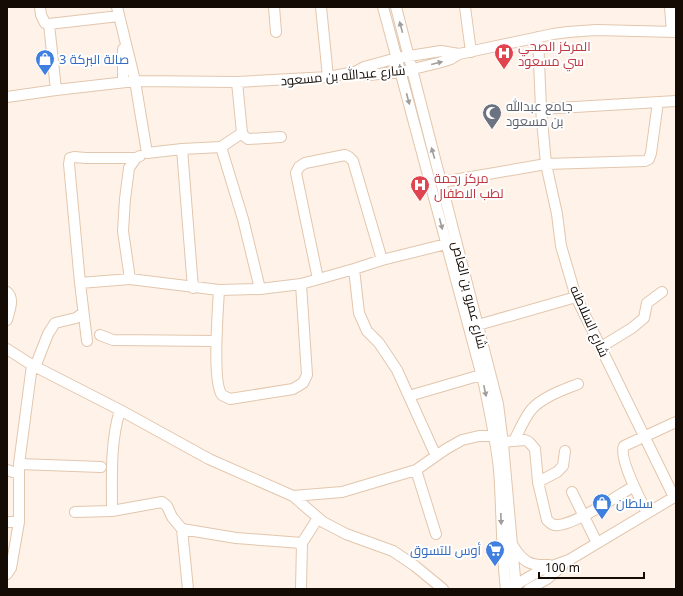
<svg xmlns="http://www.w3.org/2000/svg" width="683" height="596" viewBox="0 0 683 596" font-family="'Noto Sans',Cairo,sans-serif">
<rect width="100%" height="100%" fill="#fff3e9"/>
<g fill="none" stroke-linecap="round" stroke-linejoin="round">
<defs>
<path id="minor" d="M40 7 41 15 45 23 49 24 119 16
M117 7 135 81 147 153 182 149 221 147 242 133
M274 7 276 32
M321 7 328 77
M383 7 484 384C490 413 496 441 499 469 502 509 501 549 506 589
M396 7 498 404 503 444 516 589
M465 7 471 52
M670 7 672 32
M49 24 56 90
M538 37 541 109 546 164 557 214 561 246 576 297 674 497
M123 49V82
M355 72 364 67 397 58 441 51 459 54
M237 82 242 133 244 136 248 139 281 137
M7 97 56 90 135 81 237 82 328 77 355 72 368 75 401 72 438 63 451 59 459 54 553 34 568 32 596 30 676 32
M541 109 676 101
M221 147 243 219 260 289
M182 149 193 288
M442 182 546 164 645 161 649 159 651 153 658 102
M354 269 359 313 367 331 379 343 397 370 436 456
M130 279 123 231 125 199 129 168 136 158 140 156
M318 279 296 173 299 167 305 163 345 155 349 157 353 161 382 260
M80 283 69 164 70 158 74 157 86 158H136
M219 290C218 308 212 383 222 395 224 396 228 398 230 399L293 389 303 383 307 375 301 284
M7 292C15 299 9 311 7 320
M478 325 576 297
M100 335 113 340 216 341
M87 341 80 283 130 279 219 290 260 289 301 284 354 269 382 260 446 244
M601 347 632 328 644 318 647 303 662 292
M7 349 32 365 120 410 209 459 293 496 342 492 416 470 446 449 462 440 479 436H494
M35 367 48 334 55 323 76 318 83 313
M409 396 481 375
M514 441C519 431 524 419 531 410 542 397 563 390 578 384
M503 442 525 440 529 442 535 449 538 482 547 520C550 523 553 526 558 525 576 524 617 496 634 486
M19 464 101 467
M7 470 19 474
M416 470 436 534
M538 482 557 472 563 466 565 451
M572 492 597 543
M293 496 323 522 346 534 393 551 415 566 443 589
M112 511C112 477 110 443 120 410
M75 512 112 511 162 502 167 506 172 517 182 529 188 589
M647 513C641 501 618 457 624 446L676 422
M7 522H19
M182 529 236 538 302 543
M513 546C523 562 530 566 549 565
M7 574 11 568 19 522V464L32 365
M512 587 541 570 569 560 676 496
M301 589 302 543 318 518
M529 589 547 579 563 565"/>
</defs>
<use href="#minor" stroke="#e2c6ad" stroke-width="12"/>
<use href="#minor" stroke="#fff" stroke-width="10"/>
</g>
<defs><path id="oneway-solid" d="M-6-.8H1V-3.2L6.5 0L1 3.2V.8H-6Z"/></defs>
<g fill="#a19d9b">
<use href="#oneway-solid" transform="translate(401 27) rotate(-105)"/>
<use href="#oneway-solid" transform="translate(437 63) rotate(-14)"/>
<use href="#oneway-solid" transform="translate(408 99) rotate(75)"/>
<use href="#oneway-solid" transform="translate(433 153) rotate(-106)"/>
<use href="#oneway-solid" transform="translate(441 224) rotate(75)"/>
<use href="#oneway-solid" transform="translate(485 391) rotate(78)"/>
<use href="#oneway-solid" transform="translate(501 519) rotate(88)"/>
</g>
<defs>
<symbol id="hospital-pin" viewBox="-11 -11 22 30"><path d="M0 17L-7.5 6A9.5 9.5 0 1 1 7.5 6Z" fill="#e0444e" stroke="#fff"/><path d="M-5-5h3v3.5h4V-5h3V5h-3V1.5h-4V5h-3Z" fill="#fff"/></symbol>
<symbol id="shop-pin" viewBox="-11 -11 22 30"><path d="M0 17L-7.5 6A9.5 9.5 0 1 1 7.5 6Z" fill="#3f7fe0" stroke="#fff"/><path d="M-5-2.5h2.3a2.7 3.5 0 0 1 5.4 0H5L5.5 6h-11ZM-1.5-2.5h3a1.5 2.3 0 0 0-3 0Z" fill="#fff"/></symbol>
<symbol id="mosque-pin" viewBox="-11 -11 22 30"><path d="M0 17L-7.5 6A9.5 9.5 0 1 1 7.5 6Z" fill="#6b7280" stroke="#fff"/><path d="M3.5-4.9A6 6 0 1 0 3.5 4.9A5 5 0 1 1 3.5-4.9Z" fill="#fff"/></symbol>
<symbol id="supermarket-pin" viewBox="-11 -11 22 30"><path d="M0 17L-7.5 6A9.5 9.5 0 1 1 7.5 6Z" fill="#3f7fe0" stroke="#fff"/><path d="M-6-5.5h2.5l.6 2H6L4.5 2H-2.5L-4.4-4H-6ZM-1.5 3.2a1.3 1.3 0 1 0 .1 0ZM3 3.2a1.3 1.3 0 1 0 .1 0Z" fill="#fff"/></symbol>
</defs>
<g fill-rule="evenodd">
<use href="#hospital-pin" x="493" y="42" width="22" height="30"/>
<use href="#shop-pin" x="34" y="48" width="22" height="30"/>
<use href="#mosque-pin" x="481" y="102" width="22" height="30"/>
<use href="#hospital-pin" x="409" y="174" width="22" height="30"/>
<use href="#shop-pin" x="591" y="492" width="22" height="30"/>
<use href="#supermarket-pin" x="484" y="539" width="22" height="30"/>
</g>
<g text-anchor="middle" stroke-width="4" stroke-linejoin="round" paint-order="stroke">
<g font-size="13" fill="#be3a42" stroke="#fff" text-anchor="start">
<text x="518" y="51">المركز الصحي<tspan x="518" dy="15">سي مسعود</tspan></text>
<text x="434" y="183">مركز رحمة<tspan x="434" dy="15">لطب الاطفال</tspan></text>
</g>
<g font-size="13" fill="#366cbe" stroke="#fff" text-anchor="start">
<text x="59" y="64">صالة البركة 3</text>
<text x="616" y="508">سلطان</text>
<text x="481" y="555" text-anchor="end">أوس للتسوق</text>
</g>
<g font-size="13" fill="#140b04" stroke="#fff">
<text transform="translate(343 75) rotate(-5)" y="5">شارع عبدالله بن مسعود</text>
<text transform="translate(470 295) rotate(76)" y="5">شارع عمرو بن العاص</text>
<text transform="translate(590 321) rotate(66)" y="5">شارع السلاطنه</text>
</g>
<g font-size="13" fill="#5b616d" stroke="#fff" text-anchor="start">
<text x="506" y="111">جامع عبدالله<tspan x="506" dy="15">بن مسعود</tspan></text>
</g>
</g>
<rect width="683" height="596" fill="none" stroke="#140b04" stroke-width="16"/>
<path d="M539 572v6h105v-6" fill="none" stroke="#140b04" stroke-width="2"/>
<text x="545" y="572" font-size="12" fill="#140b04" stroke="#ffffff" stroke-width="3" paint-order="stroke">100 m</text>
</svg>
